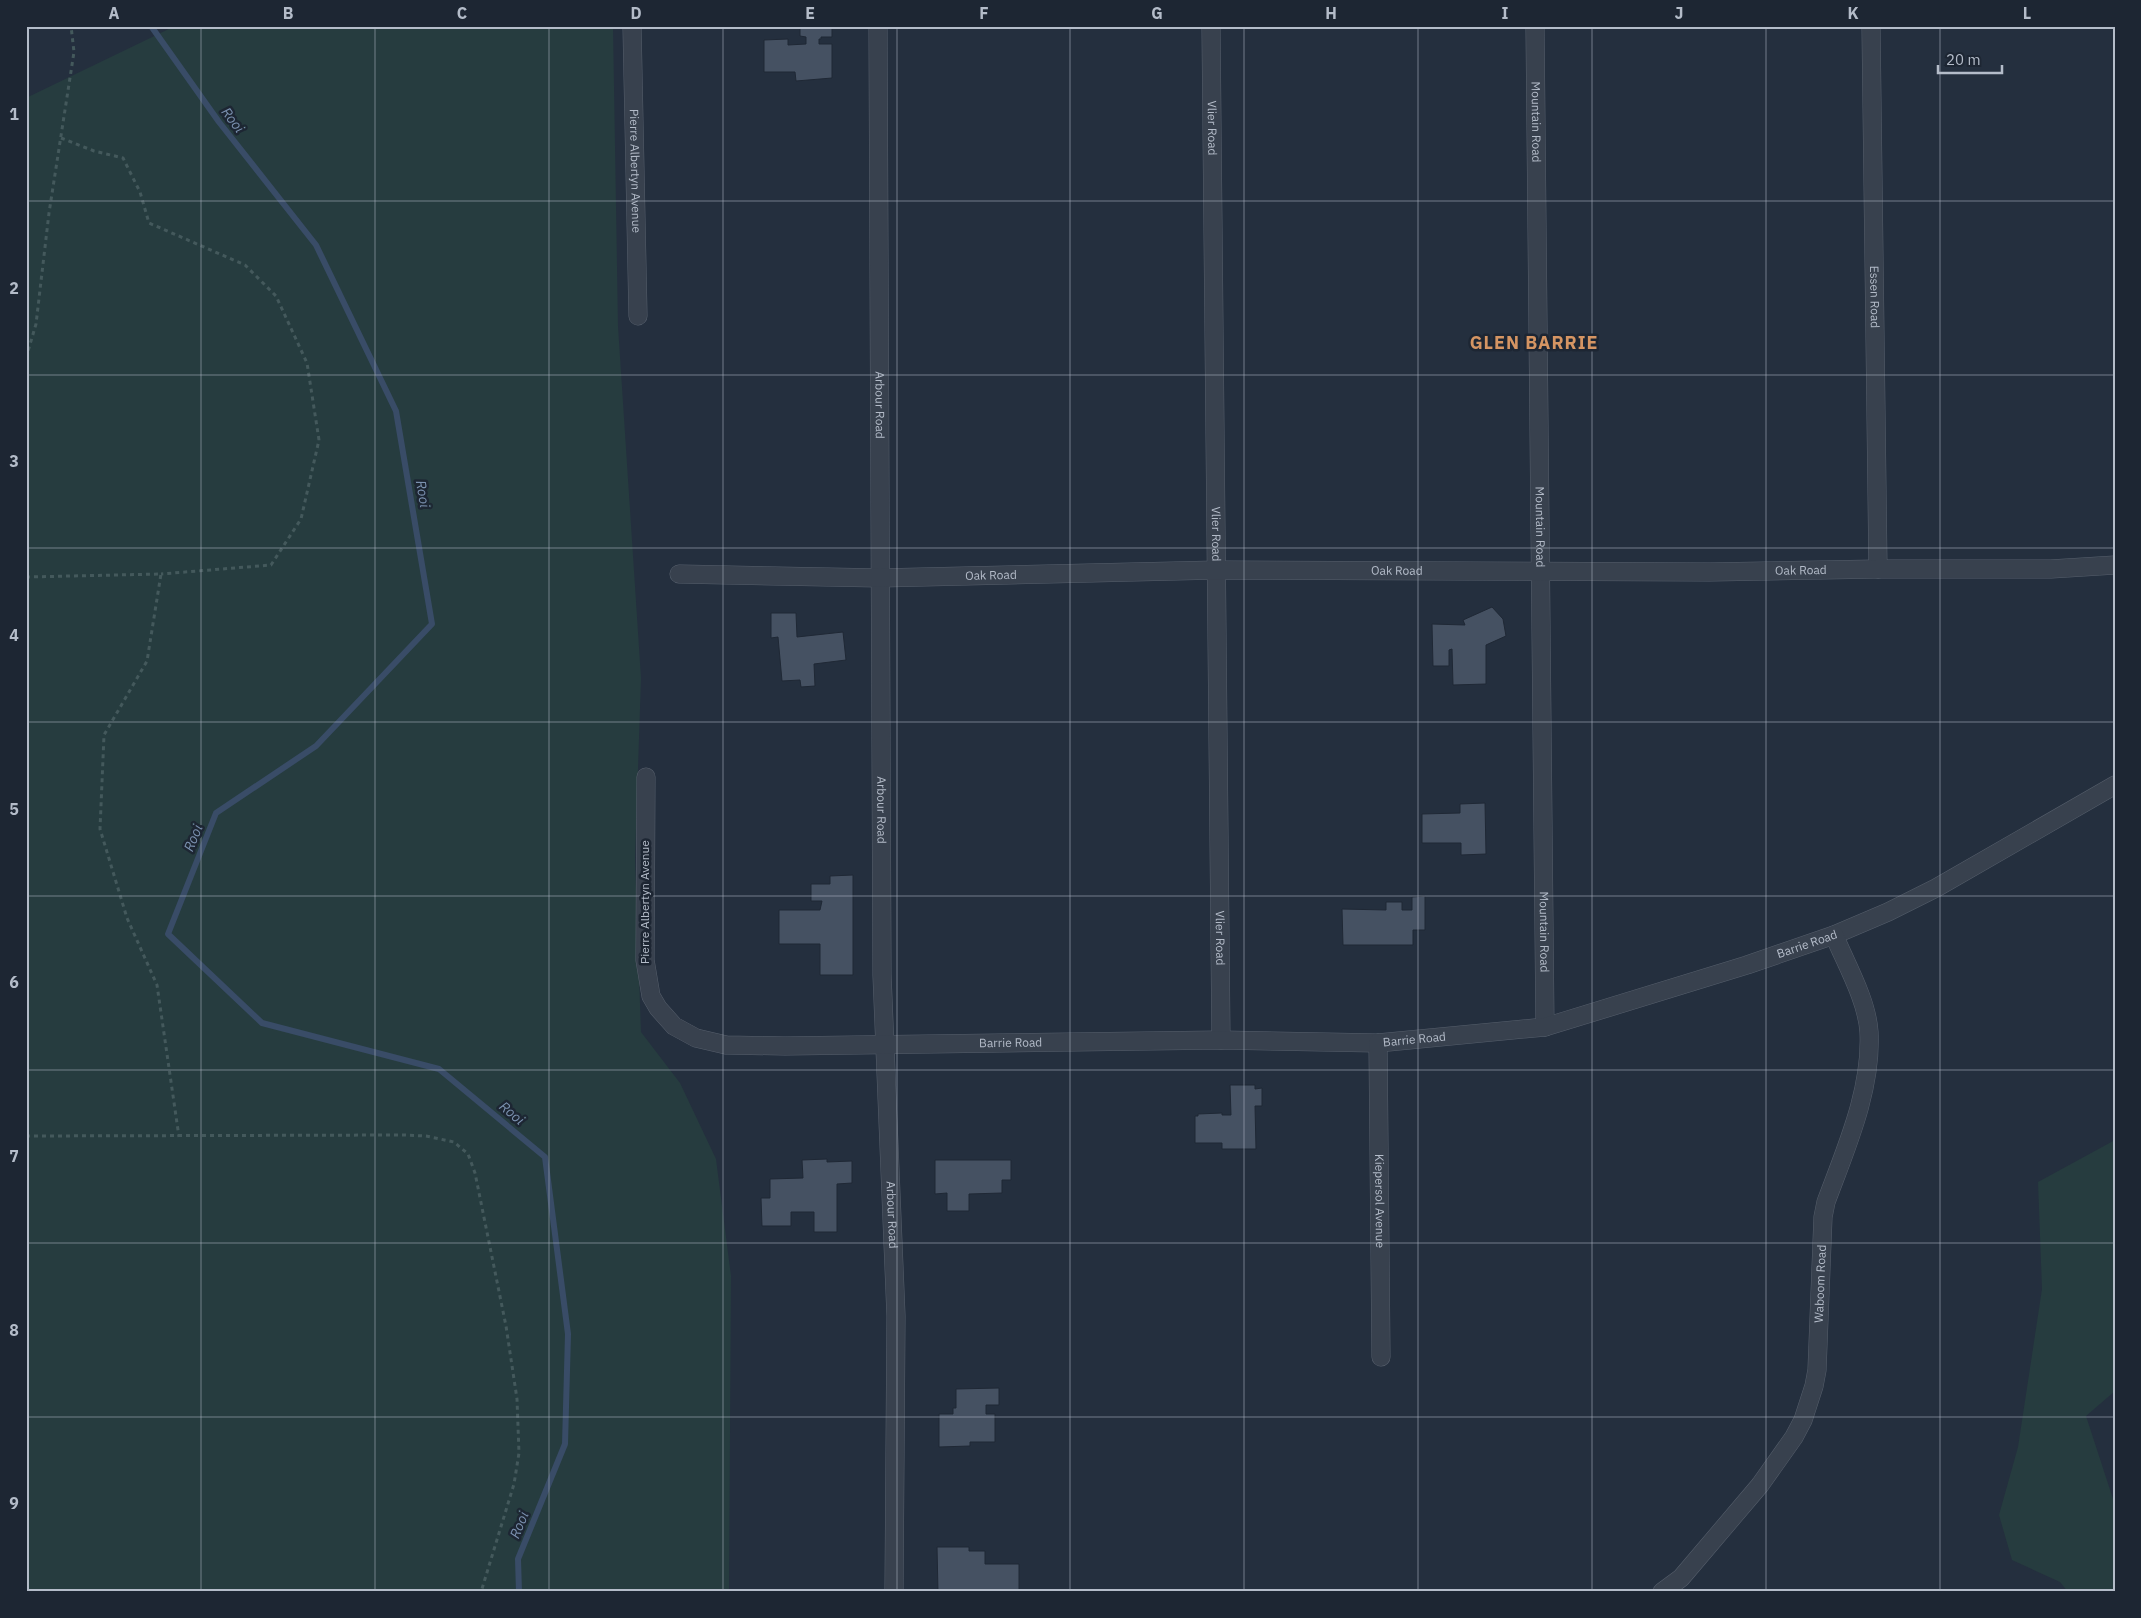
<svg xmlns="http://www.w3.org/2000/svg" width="2141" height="1618" viewBox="0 0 2141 1618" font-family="'IBM Plex Sans',sans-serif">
<rect width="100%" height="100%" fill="#242f3e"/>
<path fill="#263c3f" d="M175 26H613L618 326 641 678 635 859 641 1032 680 1083 716 1159 731 1276 729 1592H26V98Z
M2115 1140V1391L2086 1416 2115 1505V1592H2068L2060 1582 2012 1560 1999 1515 2018 1447 2042 1289 2038 1182Z"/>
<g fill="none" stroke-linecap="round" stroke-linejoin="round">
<path stroke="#394c67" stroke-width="6" d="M151 26 219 122 316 245 396 411 432 624 316 746 216 813 168 934 262 1023 439 1069 545 1157 568 1334 565 1444 518 1559 519 1592"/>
</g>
<path fill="#455162" stroke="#1f2835" d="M800 26H832V37H821V39H819V44H832V78L796 81 795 72H764V40L788 39V45L806 44V37L800 36Z
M1492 607 1503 619 1506 636 1486 645V684L1453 685 1452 649 1449 650V666H1433L1432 624 1465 625 1463 620Z
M771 613H796L797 637 843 632 846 660 814 664 815 686 801 687 800 680 782 681 778 637 771 638Z
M1485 803 1486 854 1461 855V843H1422V814L1460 813V804Z
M853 875V975H820V944H779V910H820L822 901H811V884H830V876Z
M1425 896V930H1413V945H1343L1342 909 1386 910V902H1402V910H1412V897Z
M1230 1085H1255V1089L1262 1088V1106H1255L1256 1149H1222V1143H1195V1116H1198V1114L1222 1113V1115H1231Z
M827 1159V1162L852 1161V1183L837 1184V1232H814V1212H791V1226H762L761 1198H770V1179L803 1178 802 1160Z
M935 1160H1011V1180H1002V1193L969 1194V1211H947V1193L935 1194Z
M999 1388V1405H986V1414H995V1442H970V1446L939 1447V1414H953V1408H956V1389Z
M937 1547H969V1551H985V1564H1019V1592H938Z"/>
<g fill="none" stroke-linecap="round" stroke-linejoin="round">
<defs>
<g id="street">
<path id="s1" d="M632 26 638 316"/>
<path id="s2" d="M878 26 882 975 896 1316 894 1592"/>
<path id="s3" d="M1211 26 1221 1040"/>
<path id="s4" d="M1535 26 1545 1027"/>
<path id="s5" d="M1871 26 1878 569"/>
<path id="s6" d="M679 574 880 578 1217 570 1710 572 1878 569H2051L2115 565"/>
<path id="s7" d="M646 777 645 960 651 996 658 1008 674 1026 696 1038 726 1045 785 1046 1221 1040 1378 1043 1545 1027 1747 965 1834 935 1888 912 1936 888 2115 785"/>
<path id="s8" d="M1378 1043 1381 1357"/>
<path id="s9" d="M1662 1592 1681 1578 1760 1485 1794 1437 1803 1420 1814 1386 1817 1370 1823 1217 1826 1202C1846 1148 1872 1090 1869 1032 1867 1000 1846 964 1834 935"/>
</g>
</defs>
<use href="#street" stroke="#565f6c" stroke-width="19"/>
<path stroke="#44595c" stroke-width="3" stroke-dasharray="4 4" stroke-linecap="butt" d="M61 138 94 151 123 158 140 192 149 223 245 265 276 296 307 363 319 440 301 519 271 565 161 574
M26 358 36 324 49 213 74 52 71 26
M26 577 161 574 147 661 104 735 100 829 127 918 157 985 179 1137
M26 1136 404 1135 426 1136 454 1142 468 1154 475 1173 506 1326 517 1399 519 1453 514 1484 481 1592"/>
<use href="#street" stroke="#38414e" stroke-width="18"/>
</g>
<path fill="none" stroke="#b4bcc9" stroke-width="1" stroke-opacity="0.55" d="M201 26V1592M375 26V1592M549 26V1592M723 26V1592M897 26V1592M1070 26V1592M1244 26V1592M1418 26V1592M1592 26V1592M1766 26V1592M1940 26V1592M26 201H2115M26 375H2115M26 548H2115M26 722H2115M26 896H2115M26 1070H2115M26 1243H2115M26 1417H2115"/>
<g text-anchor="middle" stroke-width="5" stroke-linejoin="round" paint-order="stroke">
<g font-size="12" fill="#b4bcc9" stroke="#1d2633">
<text dy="4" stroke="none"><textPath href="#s4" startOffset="96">Mountain Road</textPath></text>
<text dy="4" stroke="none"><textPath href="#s3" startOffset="102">Vlier Road</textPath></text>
<text dy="4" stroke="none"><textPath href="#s1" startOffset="145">Pierre Albertyn Avenue</textPath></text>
<text dy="4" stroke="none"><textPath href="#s5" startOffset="271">Essen Road</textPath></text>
<text dy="4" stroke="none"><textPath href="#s2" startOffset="379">Arbour Road</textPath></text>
<text dy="4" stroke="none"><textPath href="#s4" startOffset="501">Mountain Road</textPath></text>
<text dy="4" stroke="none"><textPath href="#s3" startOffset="508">Vlier Road</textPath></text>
<text dy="4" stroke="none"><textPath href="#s6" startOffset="718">Oak Road</textPath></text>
<text dy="4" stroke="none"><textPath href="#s6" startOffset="1122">Oak Road</textPath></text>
<text dy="4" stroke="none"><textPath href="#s6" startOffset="312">Oak Road</textPath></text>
<text dy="4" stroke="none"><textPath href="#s2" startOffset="784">Arbour Road</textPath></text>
<text transform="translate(645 902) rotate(-90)" y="4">Pierre Albertyn Avenue</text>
<text dy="4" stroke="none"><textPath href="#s4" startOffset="906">Mountain Road</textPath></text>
<text dy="4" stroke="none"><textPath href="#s3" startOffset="912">Vlier Road</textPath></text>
<text dy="4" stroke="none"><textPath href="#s7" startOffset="1408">Barrie Road</textPath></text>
<text dy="4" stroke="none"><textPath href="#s7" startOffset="1002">Barrie Road</textPath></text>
<text dy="4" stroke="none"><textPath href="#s7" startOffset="598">Barrie Road</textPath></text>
<text dy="4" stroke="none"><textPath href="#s8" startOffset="158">Kiepersol Avenue</textPath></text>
<text dy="4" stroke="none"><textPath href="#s2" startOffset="1189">Arbour Road</textPath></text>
<text dy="4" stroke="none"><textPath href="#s9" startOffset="362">Waboom Road</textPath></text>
</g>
<g font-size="14" font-style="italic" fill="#7c92b1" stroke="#1d2633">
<text transform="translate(233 120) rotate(53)" y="5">Rooi</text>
<text transform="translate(423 494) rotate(80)" y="5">Rooi</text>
<text transform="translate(193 838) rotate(-68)" y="5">Rooi</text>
<text transform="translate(512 1113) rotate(40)" y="5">Rooi</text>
<text transform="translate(519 1525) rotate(-68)" y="5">Rooi</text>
</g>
<g font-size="18" font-weight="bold" letter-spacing="1" fill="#d59563" stroke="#1d2633">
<text x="1534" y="349">GLEN BARRIE</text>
</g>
</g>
<rect width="2141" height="1618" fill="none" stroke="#1d2633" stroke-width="55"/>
<path d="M1938 65v8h64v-8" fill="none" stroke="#b4bcc9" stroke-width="2.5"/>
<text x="1946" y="65" font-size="15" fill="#b4bcc9" stroke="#1d2633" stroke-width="4" paint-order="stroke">20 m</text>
<rect x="28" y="28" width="2086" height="1562" fill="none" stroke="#b4bcc9" stroke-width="2"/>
<g font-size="16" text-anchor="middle" font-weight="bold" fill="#b4bcc9">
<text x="114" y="19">A</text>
<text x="288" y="19">B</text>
<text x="462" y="19">C</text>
<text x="636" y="19">D</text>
<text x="810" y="19">E</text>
<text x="984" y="19">F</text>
<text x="1157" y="19">G</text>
<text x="1331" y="19">H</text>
<text x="1505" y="19">I</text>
<text x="1679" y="19">J</text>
<text x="1853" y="19">K</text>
<text x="2027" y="19">L</text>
<text x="14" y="120">1</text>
<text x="14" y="294">2</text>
<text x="14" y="467">3</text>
<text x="14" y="641">4</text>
<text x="14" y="815">5</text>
<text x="14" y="988">6</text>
<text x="14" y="1162">7</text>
<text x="14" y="1336">8</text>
<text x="14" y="1509">9</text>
</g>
</svg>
